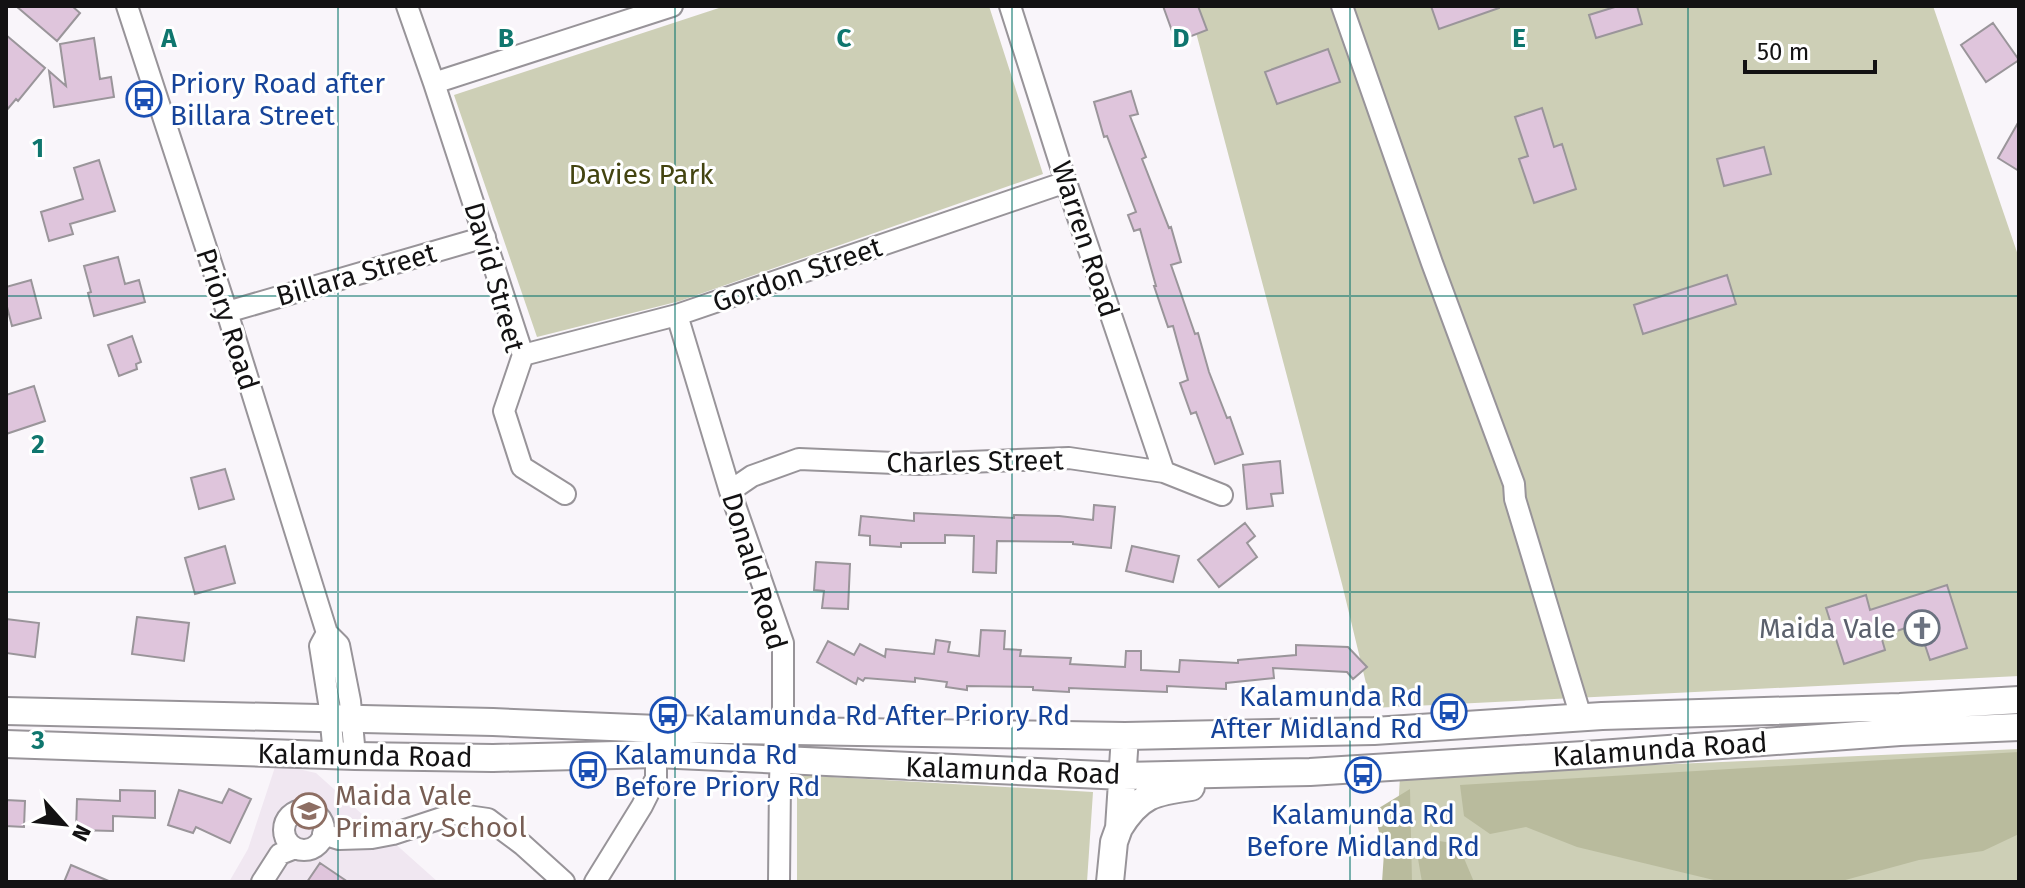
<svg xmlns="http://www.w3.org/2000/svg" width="2025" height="888" viewBox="0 0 2025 888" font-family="'Fira Sans',sans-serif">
<rect width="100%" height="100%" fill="#f9f5fa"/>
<path fill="#f0e7f1" d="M276 764 316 773 438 882H229L248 849Z"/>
<path fill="#cdcfb6" d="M725 6H989L1043 174 680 301 537 337 454 95Z
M1189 6H1933L2019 258V676L1372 708 1342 584Z
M2019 749V882H1394L1400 776Z
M797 775 1093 792 1087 882H797Z"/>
<path fill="#b9bb9d" d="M2019 752V834L1983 851 1919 860 1838 882H1722L1577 847 1526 827 1490 834 1464 816 1460 785Z
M1410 789 1412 882H1382L1384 853 1374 811Z
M1433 840 1458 844 1474 882H1422L1417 853Z"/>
<path fill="#dfc5dc" stroke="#9a959a" stroke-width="2" d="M16 6H72L80 13 57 41Z
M1163 6H1198L1207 30 1176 42Z
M1431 6H1499V8L1439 29Z
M1618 6H1637L1642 24 1596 38 1589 15Z
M1993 23 2019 60 1986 82 1961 45Z
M6 35 45 68 18 101 16 99 6 111Z
M94 38 100 79 111 77 114 97 54 107 49 71 66 86 60 44Z
M1328 49 1340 82 1277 104 1265 72Z
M1131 91 1138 114 1130 116 1146 157 1142 159 1169 228 1171 227 1181 262 1171 265 1195 334 1198 333 1209 372 1227 418 1230 417 1243 454 1215 464 1196 412 1191 414 1180 383 1188 380 1173 326 1168 327 1154 286H1156L1140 229 1134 231 1128 215 1136 212 1107 136 1104 137 1094 102Z
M1542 108 1554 147 1562 144 1576 189 1534 203 1519 159 1528 156 1515 117Z
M2019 121V171L1998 158Z
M1764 147 1771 174 1724 186 1717 159Z
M99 160 115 211 70 224 73 234 49 241 41 212 83 199 74 168Z
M118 257 125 284 139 280 145 302 94 316 88 293 91 292 84 266Z
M1727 275 1736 304 1643 334 1634 305Z
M31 280 41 318 12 326 6 303V287Z
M132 336 141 362 136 364 137 369 119 376 108 345Z
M34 386 45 421 6 434V395Z
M1280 461 1283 493 1271 494 1273 506 1247 509 1243 465Z
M225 469 234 499 199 509 191 478Z
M1094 505 1115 507 1111 548 1073 544V542L997 541 996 573 973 572 974 536 945 535V543H901V547L870 545V536L859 535 861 516 914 521V513L1014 518V515L1059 516 1093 520Z
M1245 523 1255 536 1247 543 1257 557 1219 587 1198 560Z
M225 546 235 583 195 594 185 558Z
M1132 546 1179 556 1173 582 1126 571Z
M816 562 850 564 848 609 822 608 824 591 814 590Z
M1947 585 1967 648 1930 660 1918 624 1881 636 1885 650 1844 664 1826 608 1866 595 1870 610Z
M137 617 189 623 184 661 132 654Z
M6 619 39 623 35 657 6 653Z
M981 630 1005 631 1004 649 1021 650 1020 656 1071 658 1070 664 1125 667 1126 651H1141V670L1179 672 1180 660 1238 663V660L1296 655V645L1348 647 1367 667 1353 679 1347 672 1273 668 1274 678 1226 683V689L1167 686V692L1069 688V692L1033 690V687L967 686V690L946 687 947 682 915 678V682L865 678 863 681 858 678 856 684 817 662 828 641 854 655 860 644 885 657 886 649 934 654 936 640 950 642 948 652 979 656Z
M229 789 251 799 230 843 196 827 193 833 168 825 179 790 222 803Z
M120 790 155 791V818L113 816V831L76 830 77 799 120 801Z
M6 800 25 801 24 827 6 826Z
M320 863 348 882H307Z
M71 865 111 882H64Z"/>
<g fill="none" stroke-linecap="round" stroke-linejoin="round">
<defs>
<path id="minor" d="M127 6 227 312 327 633 339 645 350 701 355 756
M407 6 434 83 523 355 504 411 522 467 565 494
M1010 6 1066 182 1164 472
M1342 6 1432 263 1514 484 1515 499 1581 717
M434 83 672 6
M227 312 485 237
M677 315 730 491 783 643V713L780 780 779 882
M523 355 677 315 1066 182
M730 491 752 476 799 459 919 464 1069 458 1164 472 1222 495
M327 633 320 646 329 703 334 755
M284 830a20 20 0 1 1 40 0a20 20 0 1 1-40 0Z
M323 834 339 839 372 838 393 834 454 814 488 819 523 845 564 882
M262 882 280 854 295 848
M595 882 642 806 656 778V754"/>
<path id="major" d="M6 711 493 722 658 729 1125 736 1374 731 1602 716 1900 707 2019 700
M6 744 355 756 493 758 656 754 1123 776 1310 772 1600 754 1900 732 2019 727
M1119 828C1139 795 1154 792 1191 787
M1110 882 1114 842 1119 828 1125 736"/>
</defs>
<use href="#minor" stroke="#989499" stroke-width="24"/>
<use href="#major" stroke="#989499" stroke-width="30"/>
<use href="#minor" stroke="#fff" stroke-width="20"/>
<use href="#major" stroke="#fff" stroke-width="26"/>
</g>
<path fill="none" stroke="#0f766e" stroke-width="2" stroke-opacity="0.55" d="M338 6V882M675 6V882M1012 6V882M1350 6V882M1688 6V882M6 296H2019M6 592H2019"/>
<defs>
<symbol id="bus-ring" viewBox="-11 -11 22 22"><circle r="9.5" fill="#fff" stroke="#1a4fb4" stroke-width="1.5"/><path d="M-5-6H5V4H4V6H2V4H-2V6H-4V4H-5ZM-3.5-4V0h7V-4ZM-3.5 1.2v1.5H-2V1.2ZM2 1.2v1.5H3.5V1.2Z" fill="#1a4fb4"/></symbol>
<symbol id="church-ring" viewBox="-11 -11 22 22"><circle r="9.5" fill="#fff" stroke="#6b7280" stroke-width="1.5"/><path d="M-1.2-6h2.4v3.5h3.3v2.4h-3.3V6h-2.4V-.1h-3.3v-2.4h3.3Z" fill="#6b7280"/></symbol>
<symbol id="school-ring" viewBox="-11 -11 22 22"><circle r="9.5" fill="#fff" stroke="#8d6e63" stroke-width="1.5"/><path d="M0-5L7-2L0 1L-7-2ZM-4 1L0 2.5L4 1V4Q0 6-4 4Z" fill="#8d6e63"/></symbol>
</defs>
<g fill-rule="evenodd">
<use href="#bus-ring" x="124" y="79" width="40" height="40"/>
<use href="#church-ring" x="1902" y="608" width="40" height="40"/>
<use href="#bus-ring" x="1429" y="692" width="40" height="40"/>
<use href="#bus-ring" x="648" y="695" width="40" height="40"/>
<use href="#bus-ring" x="568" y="750" width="40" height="40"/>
<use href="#bus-ring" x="1343" y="755" width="40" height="40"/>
<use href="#school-ring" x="289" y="791" width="40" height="40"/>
</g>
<g text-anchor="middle" stroke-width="6" stroke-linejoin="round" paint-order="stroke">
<g font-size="28" fill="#164399" stroke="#fff" text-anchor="start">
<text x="170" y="93">Priory Road after<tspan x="170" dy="32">Billara Street</tspan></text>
<text x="1423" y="706" text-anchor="end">Kalamunda Rd<tspan x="1423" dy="32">After Midland Rd</tspan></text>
<text x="694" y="725">Kalamunda Rd After Priory Rd</text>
<text x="614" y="764">Kalamunda Rd<tspan x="614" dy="32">Before Priory Rd</tspan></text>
<text x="1363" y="824" text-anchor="middle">Kalamunda Rd<tspan x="1363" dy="32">Before Midland Rd</tspan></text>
</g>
<g font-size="28" fill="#434410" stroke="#fff">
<text x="641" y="184">Davies Park</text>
</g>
<g font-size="28" fill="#131213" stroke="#fff">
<text transform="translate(1086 239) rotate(72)" y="10">Warren Road</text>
<text transform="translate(356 274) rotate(-16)" y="10">Billara Street</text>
<text transform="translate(797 274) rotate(-19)" y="10">Gordon Street</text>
<text transform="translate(495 277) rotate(74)" y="10">David Street</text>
<text transform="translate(228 319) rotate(72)" y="10">Priory Road</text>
<text transform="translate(975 461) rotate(-1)" y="10">Charles Street</text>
<text transform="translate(755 571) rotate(73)" y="10">Donald Road</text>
<text transform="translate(1660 749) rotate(-4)" y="10">Kalamunda Road</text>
<text transform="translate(365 755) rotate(1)" y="10">Kalamunda Road</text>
<text transform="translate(1013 770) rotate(2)" y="10">Kalamunda Road</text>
</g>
<g font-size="28" fill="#5b616d" stroke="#fff" text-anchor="end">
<text x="1896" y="638">Maida Vale</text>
</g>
<g font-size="28" fill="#785e54" stroke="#fff" text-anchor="start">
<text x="335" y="805">Maida Vale<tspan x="335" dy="32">Primary School</tspan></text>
</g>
</g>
<g font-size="26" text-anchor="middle" font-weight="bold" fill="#0f766e" stroke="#fff" stroke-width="6" stroke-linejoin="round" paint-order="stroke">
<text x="169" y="47">A</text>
<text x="506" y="47">B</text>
<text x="844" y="47">C</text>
<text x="1181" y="47">D</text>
<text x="1519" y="47">E</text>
<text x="38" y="157">1</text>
<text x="38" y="453">2</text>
<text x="38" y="749">3</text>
</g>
<rect width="2025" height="888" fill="none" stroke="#131213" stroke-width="16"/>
<g transform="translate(64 824) rotate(117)" stroke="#ffffff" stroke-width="6" paint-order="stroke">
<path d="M0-6L14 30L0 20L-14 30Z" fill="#131213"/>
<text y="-12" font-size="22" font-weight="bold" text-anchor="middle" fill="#131213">N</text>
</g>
<path d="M1745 60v12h130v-12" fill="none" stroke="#131213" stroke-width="4"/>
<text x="1757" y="60" font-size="24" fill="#131213" stroke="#ffffff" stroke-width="6" paint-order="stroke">50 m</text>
</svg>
